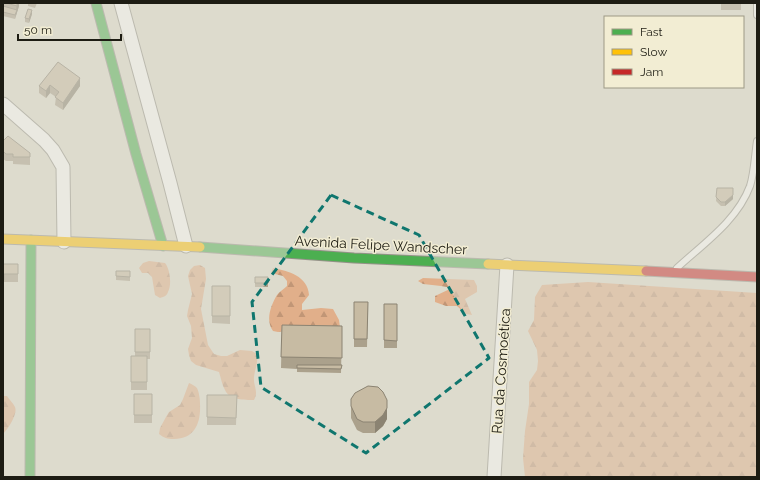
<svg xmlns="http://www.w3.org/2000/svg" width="760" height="480" viewBox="0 0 760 480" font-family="Raleway,sans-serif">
<defs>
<pattern id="forest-firs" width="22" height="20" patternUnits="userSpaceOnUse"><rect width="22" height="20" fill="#e1af8a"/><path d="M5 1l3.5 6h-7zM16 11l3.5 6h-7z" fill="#c19676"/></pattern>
</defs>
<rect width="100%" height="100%" fill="#dddbcd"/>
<path fill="url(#forest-firs)" d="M149 261 165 263C170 269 172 285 168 292 167 296 163 297 160 298L155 295 152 277 148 273H142L139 268 143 263Z
M200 265 205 268 206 279 201 309 208 345 214 354 221 356H227L240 350 252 351 257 354C258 365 255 368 254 377 253 386 259 391 254 400 245 400 229 400 225 390 222 385 221 378 219 372L196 365 191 361 189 355 188 349 192 338 191 326 187 316 188 310 192 294 188 276 190 270 194 266Z
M273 268C288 271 308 276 309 295L302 304V310L321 308 333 309 339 320 340 327 278 332 273 331C265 320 271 305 277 295 279 292 284 289 287 286V281L283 276 271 273Z
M423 278 474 280 477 286V292L465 299 472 315 466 314 457 306H446L435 302V296L452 288 441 286 423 284 418 281Z
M588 282 757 293V477H525L523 458 525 431 529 404V382L537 370 538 361 537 350 528 331 534 320 535 297 542 285Z
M189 383C192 384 195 386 197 388 199 392 200 399 200 404 201 423 195 439 174 439 167 439 164 438 159 434L160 428 166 417 169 412 180 405 183 399Z
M3 396H7C9 399 13 403 15 407 18 414 8 429 3 434Z"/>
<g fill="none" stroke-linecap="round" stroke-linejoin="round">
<defs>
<path id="lane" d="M757 3V15
M677 268C703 244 737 221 750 186 754 174 755 154 757 141"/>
<path id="street" d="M121 3 170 183 186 246
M3 104 44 140 53 150 63 167 64 242
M494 477 507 265"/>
<path id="fast" d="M96 3 136 154 163 246
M200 247 354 258 488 264
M30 477 31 240"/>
<path id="slow" d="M3 239 200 247
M488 264 646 271"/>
<path id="jam" d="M646 271 757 277"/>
</defs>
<use href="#lane" stroke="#949288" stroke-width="8"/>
<use href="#street" stroke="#949288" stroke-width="15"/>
<use href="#fast" stroke="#949288" stroke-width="11"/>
<use href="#slow" stroke="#949288" stroke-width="11"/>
<use href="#jam" stroke="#949288" stroke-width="11"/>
<use href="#lane" stroke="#fafaf8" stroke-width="6"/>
<use href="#street" stroke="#fafaf8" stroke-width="13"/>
<use href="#fast" stroke="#4caf50" stroke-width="9"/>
<use href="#slow" stroke="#ffc107" stroke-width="9"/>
<use href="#jam" stroke="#c62828" stroke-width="9"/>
</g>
<path fill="#aba18c" d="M3 3H19V6L15 19 3 16Z
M28 3H37L35 8 28 6Z
M713 3H741V10H721V4H713Z
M32 14 29 23 25 22V18Z
M58 62 80 86 63 110 55 105 56 97 50 93 46 98 39 93V86Z
M3 141 30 153V165L13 164V161H6L3 159Z
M717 188 733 199 725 206H721L716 201Z
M3 264H18V282H4V288H3Z
M116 271H130V281L116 280Z
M255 277H268V287H255Z
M212 286H230V324L212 323Z
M354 302H368L367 347H354Z
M384 304H397V348H384Z
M282 325 342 326 341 373 297 372V369L281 368Z
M135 329H150V359H147V390H131V356H135Z
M134 394H152V423H134Z
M207 395H237L236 425H207Z
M351 406 387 419 383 426 375 433H363L357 430 351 418Z"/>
<path fill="#8b8372" d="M17 3H19V6L15 19Z
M32 10V14L29 23V19Z
M80 78V86L63 110V103Z
M50 85V93L46 98V91Z
M733 195V199L725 206V202Z
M387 408V419L383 426 375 433V422Z"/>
<path fill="#c7bba3" stroke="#8b8372" d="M6 3H17V6Z
M3 6 17 10 15 15 3 12Z
M28 9 32 10 29 19 25 18Z
M58 62 80 78 63 103 55 97 59 92 50 85 46 91 39 86Z
M8 136 30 153V157H13V154H6L3 151V141Z
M717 188H733V195L725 202H721L716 197Z
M3 264H18V274H4V280H3Z
M116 271H130V277L116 276Z
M255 277H268V283H255Z
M212 286H230V316H212Z
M354 302H368L367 339H354Z
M384 304H397V341L384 340Z
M282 325 342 326V358L281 357Z
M135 329H150V352H135Z
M131 356H147V382H131Z
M297 365H342L341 369 297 368Z
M368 386 378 387 383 392 387 400V408L383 415 375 422H363L357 419 351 406V399L355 393Z
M134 394H152V415H134Z
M207 395H237L236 418 207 417Z"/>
<path d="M0 0H760V480H0ZM331 195 419 235 489 358 366 453 261 387 252 302Z" fill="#dddbcd" fill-opacity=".55" fill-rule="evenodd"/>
<path fill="none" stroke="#0f766e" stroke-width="3" stroke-dasharray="8 5" stroke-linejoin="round" d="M331 195 419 235 489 358 366 453 261 387 252 302Z"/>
<g text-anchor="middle" stroke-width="3" stroke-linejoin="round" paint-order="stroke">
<g font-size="14" fill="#1d1c13" stroke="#f2edd3">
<text transform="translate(381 245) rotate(3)" y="5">Avenida Felipe Wandscher</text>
<text transform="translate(501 371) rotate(-86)" y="5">Rua da Cosmoética</text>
</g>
</g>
<rect width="760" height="480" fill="none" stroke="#1d1c13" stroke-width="8"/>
<rect x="604" y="16" width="140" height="72" fill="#f2edd3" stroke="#9d9986"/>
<rect x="612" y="29" width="20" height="6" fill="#4caf50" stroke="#9d9986"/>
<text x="640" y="36" font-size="12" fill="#1d1c13">Fast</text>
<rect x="612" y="49" width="20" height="6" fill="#ffc107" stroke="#9d9986"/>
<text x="640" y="56" font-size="12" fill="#1d1c13">Slow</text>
<rect x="612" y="69" width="20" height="6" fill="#c62828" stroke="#9d9986"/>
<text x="640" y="76" font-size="12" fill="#1d1c13">Jam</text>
<path d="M18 34v6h103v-6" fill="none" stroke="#1d1c13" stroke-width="2"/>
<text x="24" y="34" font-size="12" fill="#1d1c13" stroke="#f2edd3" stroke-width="3" paint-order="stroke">50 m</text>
</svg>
